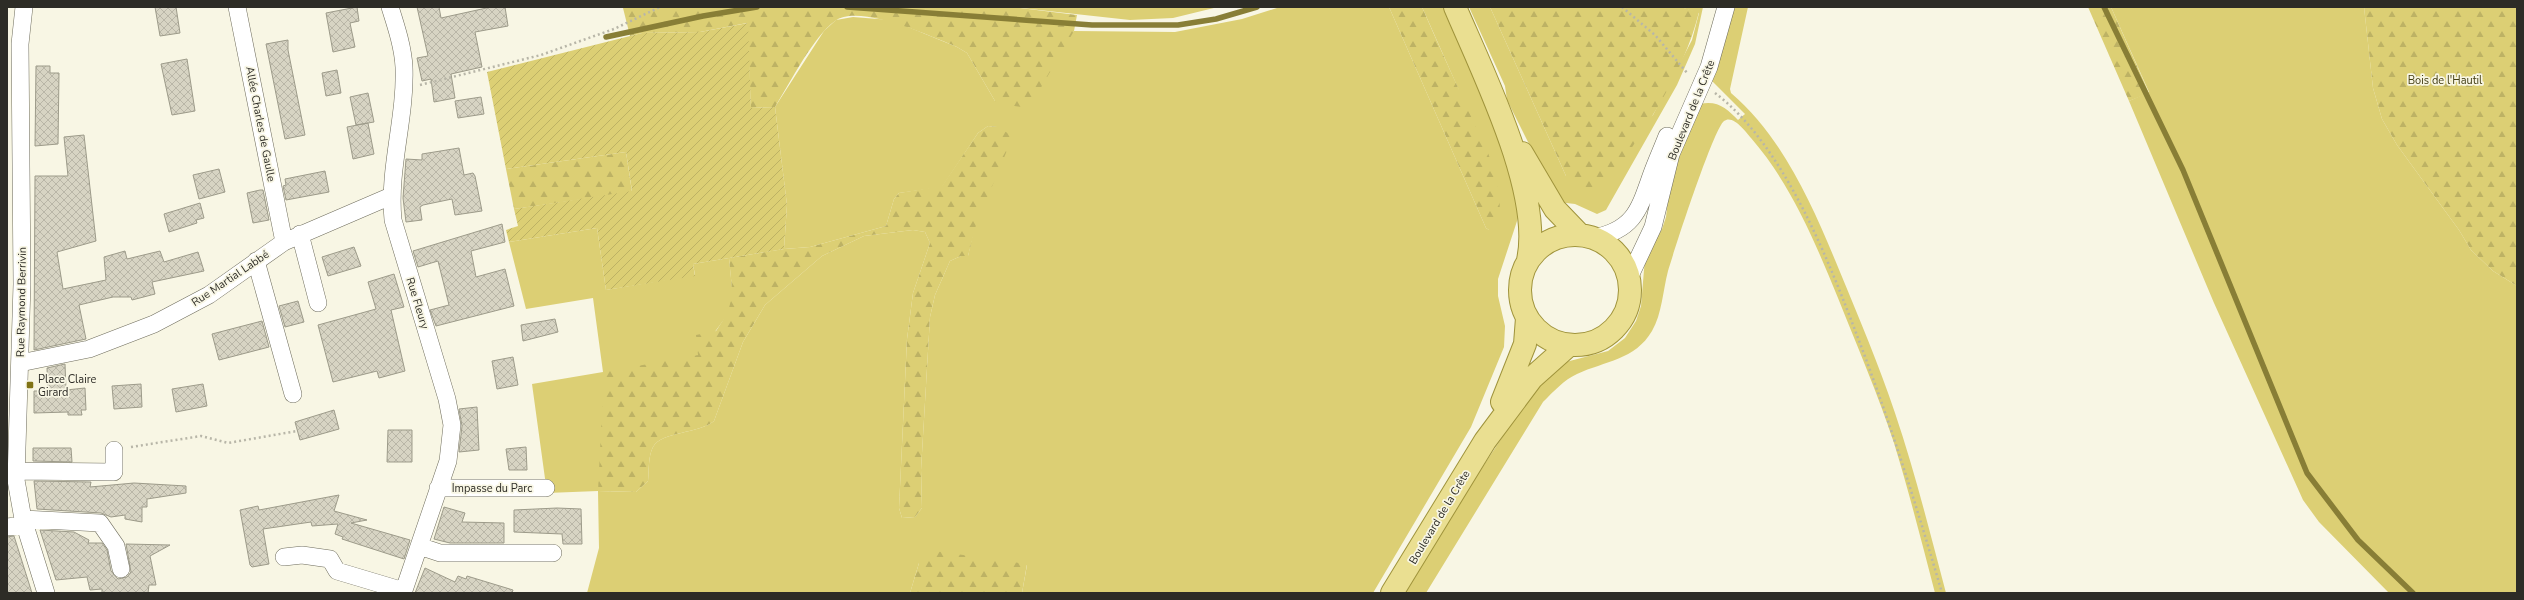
<svg xmlns="http://www.w3.org/2000/svg" width="2524" height="600" viewBox="0 0 2524 600" font-family="'Nunito Sans',sans-serif">
<defs>
<pattern id="forest-firs" width="22" height="20" patternUnits="userSpaceOnUse"><rect width="22" height="20" fill="#dccf74"/><path d="M5 1l3.5 6h-7zM16 11l3.5 6h-7z" fill="#bdb264"/></pattern>
<pattern id="garden-furrows" width="10" height="10" patternUnits="userSpaceOnUse"><rect width="10" height="10" fill="#dccf74"/><path d="M-1 1l2-2M0 10L10 0M9 11l2-2" fill="none" stroke="#bdb264"/></pattern>
<pattern id="building-cross-hatch" width="8" height="8" patternUnits="userSpaceOnUse"><rect width="8" height="8" fill="#d7d4c3"/><path d="M0 0l8 8M0 8l8-8" fill="none" stroke="#b9b6a7"/></pattern>
</defs>
<rect width="100%" height="100%" fill="#f8f6e4"/>
<path fill="#dccf74" d="M1012 7H1218L1173 18 1130 20Z
M1280 7H1389L1486 228 1489 230 1458 88 1422 7H1444L1492 119 1519 191 1518 218 1498 279V296L1505 326 1504 347 1471 427 1373 593H1022L1027 565 919 563 910 593H587L599 548 598 491 547 493 532 384 603 372 593 298 526 309 509 242 597 228 606 290 695 275 693 264 729 258 733 298 728 314 598 491 636 492 648 481C649 471 648 456 653 447 662 431 699 434 714 421L743 342 765 305 822 256 864 236 913 230 925 232 930 243 913 293 907 339 899 508 902 518 915 517 922 508 921 470 930 317 935 295 950 261 961 256H968L997 127 988 126 978 133 942 187 899 193 894 199 886 226 810 247 784 249 787 205 775 107 824 31 836 20 853 17 891 20 957 47 967 53 995 101 1074 31 1175 32 1242 19Z
M1469 7H1490L1566 176 1653 115 1692 40 1699 13 1680 7H1703L1695 44 1677 85 1606 210 1597 214 1575 204 1558 202 1507 100 1505 86Z
M1731 7H1748L1730 89 1731 93C1784 138 1814 209 1840 272 1859 318 1879 365 1895 413 1915 472 1930 533 1946 593H1935C1922 543 1909 492 1894 443 1878 394 1857 346 1838 298 1815 242 1791 184 1751 138 1746 132 1733 114 1724 121 1713 130 1674 251 1668 271 1663 290 1662 314 1652 331 1635 360 1605 361 1577 374 1564 380 1554 391 1543 402L1426 593H1405L1474 480 1538 383 1562 363 1608 351 1625 338 1636 321 1641 306 1645 258 1662 229 1666 217 1671 173 1700 104C1718 100 1727 109 1738 120L1745 114 1712 81Z
M2111 7H2364L2373 88 2382 119 2397 145 2459 230 2471 250 2493 271 2517 286V593H2389L2319 522 2303 500 2214 303 2129 101 2149 92Z"/>
<path fill="url(#forest-firs)" d="M1012 7 1077 15 1074 31 1029 108 1000 104 995 101 967 53 957 47C932 37 859 3 835 21 813 37 790 83 775 107L751 108 747 23 700 32 642 33 630 36 623 8Z
M1389 7H1422C1438 44 1455 81 1472 118 1478 133 1488 149 1492 165 1497 183 1508 219 1489 230L1486 228Z
M1490 7H1680L1699 12C1683 77 1642 132 1606 186 1592 191 1574 188 1566 176Z
M2088 7H2111L2149 93 2129 101Z
M2364 7H2517V286L2493 271 2471 250 2459 230 2397 145 2382 119 2373 88Z
M988 126 997 127 1013 136 976 225 968 256H961L950 261 935 295 930 317 921 470 922 508 915 517 902 518 899 508 907 339 913 293 930 243 925 232 913 230 864 236 822 256 765 305 743 342 714 421C699 434 662 431 653 447 648 456 649 471 648 481L636 492 598 491 604 372 698 355 696 335 716 331C737 301 732 293 729 258L784 249 810 247 886 226 894 199 899 193 942 186 978 133Z
M626 152 632 192 514 209 506 169Z
M935 551 1027 564 1022 593H910L919 563Z"/>
<path fill="url(#garden-furrows)" d="M748 23 751 108 775 107 787 205 784 249 693 264 695 276 606 290 597 228 509 242 506 230 518 226 514 209 632 191 626 152 506 169 487 72 642 33 700 32Z"/>
<g fill="none" stroke-linecap="round" stroke-linejoin="round">
<path stroke="#887e36" stroke-width="5.5" d="M847 7 1092 25H1178L1216 19 1257 7
M2104 7 2183 170 2307 473 2358 540 2413 593
M606 37 703 16 757 7"/>
</g>
<path fill="url(#building-cross-hatch)" stroke="#9d9b8a" d="M155 7H176L180 33 160 36Z
M357 7 359 21 350 23 355 47 333 52 326 13Z
M417 7H439L441 18 491 7H505L508 26 475 32 482 67 451 74 455 98 434 102 431 79 422 81 417 58 428 56Z
M288 40V50L305 135 285 139 266 44Z
M187 59 195 111 172 115 161 64Z
M36 66H50V73H59L58 144 35 146Z
M337 70 341 93 326 96 322 73Z
M368 93 374 122 356 125 350 97Z
M481 97 484 114 458 118 455 101Z
M368 123 374 154 353 159 347 127Z
M84 135 96 241 57 252 63 289 106 280 104 257 125 251 127 259 160 251 164 262 198 252 204 271 152 282 155 294 132 300 131 297H113L79 305 86 339 34 350 35 176H68L64 137Z
M459 148 464 175 473 173 475 176 482 211 455 215 452 199 423 205 420 207 422 220 406 222 403 198 406 159 422 160V154Z
M219 169 225 192 199 199 193 175Z
M325 171 329 192 286 200 283 186 286 185 285 179Z
M260 190H263L269 220 253 223 247 193Z
M200 203 204 218 196 220 197 223 169 232 164 214Z
M502 224 505 242 471 251 476 277 505 269 514 306 436 326 430 310 449 305 438 261 418 267 413 251Z
M354 247 361 266 328 276 322 257Z
M394 274 404 307 391 310 405 371 379 378 377 371 333 382 318 325 376 309 368 282Z
M298 301 304 322 285 327 279 306Z
M555 319 558 332 523 341 521 325Z
M262 321 269 347 219 360 212 334Z
M513 357 518 385 497 389 492 361Z
M65 364 66 390 85 388 86 410H81L82 415H68V412L34 413V391H48L47 368Z
M141 384 142 407 114 409 112 386Z
M203 384 207 406 176 412 172 389Z
M477 407 479 450 459 452 462 426 459 409Z
M334 410 339 429 300 440 295 422Z
M388 430H412V462H387Z
M526 447 527 470H509L506 449Z
M33 448H71L72 462 33 461Z
M34 481 91 482 90 487 134 483 186 486V493L147 499V507H142V522L125 519V515L111 517 101 513 37 509Z
M339 495 334 511 367 520 351 523 410 540 404 559 342 539 343 537 335 534 338 524 312 526 311 522 263 529 269 564 252 567 250 565 240 510 258 506 259 510Z
M444 507 465 513 462 522 504 523V543H450L434 539Z
M557 508 581 509 582 544H563L562 534 514 532V510Z
M40 530 74 532 89 540 88 543H102L107 550 111 571 118 579 127 577 131 572 126 544 170 545 150 556 156 585H149L148 593H102V589L90 590 87 577 56 580Z
M14 536 32 593H7V537Z
M425 568 455 582 458 576 466 579 467 576 513 590 512 593H415Z"/>
<g fill="none" stroke-linecap="round" stroke-linejoin="round">
<defs>
<path id="minor" d="M24 7 20 44 22 284 16 480 23 519 46 593
M237 7 284 242
M390 7C396 26 403 47 404 67 406 118 388 168 393 220L447 399 452 425 448 461 403 593
M300 234 318 303
M1593 238C1634 230 1639 210 1651 176 1656 162 1662 149 1667 136
M256 261 293 394
M1629 278 1653 227 1671 154 1709 67 1726 7
M20 363 89 349 154 324 209 295 284 242 391 196
M17 471 114 472V450
M438 488H546
M23 519 100 523 116 546 121 569
M7 527 25 525
M419 546 440 553H553
M284 557 302 555 330 559 337 571 404 591"/>
<path id="major" d="M1455 7C1482 71 1543 192 1528 260
M1522 153 1555 209 1580 235
M1520 290a55 55 0 1 1 110 0a55 55 0 1 1-110 0Z
M1502 402 1525 344 1527 318
M1392 593 1485 441 1532 378 1569 345"/>
</defs>
<use href="#minor" stroke="#6e6c5c" stroke-width="18"/>
<use href="#major" stroke="#9f933b" stroke-width="24"/>
<path stroke="#b8b6a8" stroke-width="2.5" stroke-dasharray="2 3" stroke-linecap="butt" d="M1622 7 1655 35 1688 74
M420 85 541 55 614 29 660 7
M1715 93C1784 145 1828 259 1858 338 1890 422 1917 507 1942 593
M131 447 201 436 228 443 297 431"/>
<use href="#minor" stroke="#fff" stroke-width="17"/>
<use href="#major" stroke="#eadf91" stroke-width="22"/>
</g>
<rect fill="#807315" stroke="#f8f6e4" stroke-width="1.5" x="26" y="381" width="8" height="8" rx="2"/>
<g text-anchor="middle" stroke-width="3.5" stroke-linejoin="round" paint-order="stroke">
<g font-size="11" fill="#423c12" stroke="#f8f6e4">
<text x="2445" y="84">Bois de l'Hautil</text>
</g>
<g font-size="11" fill="#2d2c26" stroke="#f8f6e4">
<text transform="translate(1691 110) rotate(-68)" y="4">Boulevard de la Crête</text>
<text transform="translate(261 124) rotate(79)" y="4">Allée Charles de Gaulle</text>
<text transform="translate(230 278) rotate(-34)" y="4">Rue Martial Labbé</text>
<text transform="translate(21 302) rotate(-89)" y="4">Rue Raymond Berrivin</text>
<text transform="translate(418 303) rotate(73)" y="4">Rue Fleury</text>
<text x="492" y="492">Impasse du Parc</text>
<text transform="translate(1439 517) rotate(-59)" y="4">Boulevard de la Crête</text>
</g>
<g font-size="11" fill="#2d2c26" stroke="#f8f6e4" text-anchor="start">
<text x="38" y="383">Place Claire<tspan x="38" dy="13">Girard</tspan></text>
</g>
</g>
<rect width="2524" height="600" fill="none" stroke="#2d2c26" stroke-width="16"/>
</svg>
